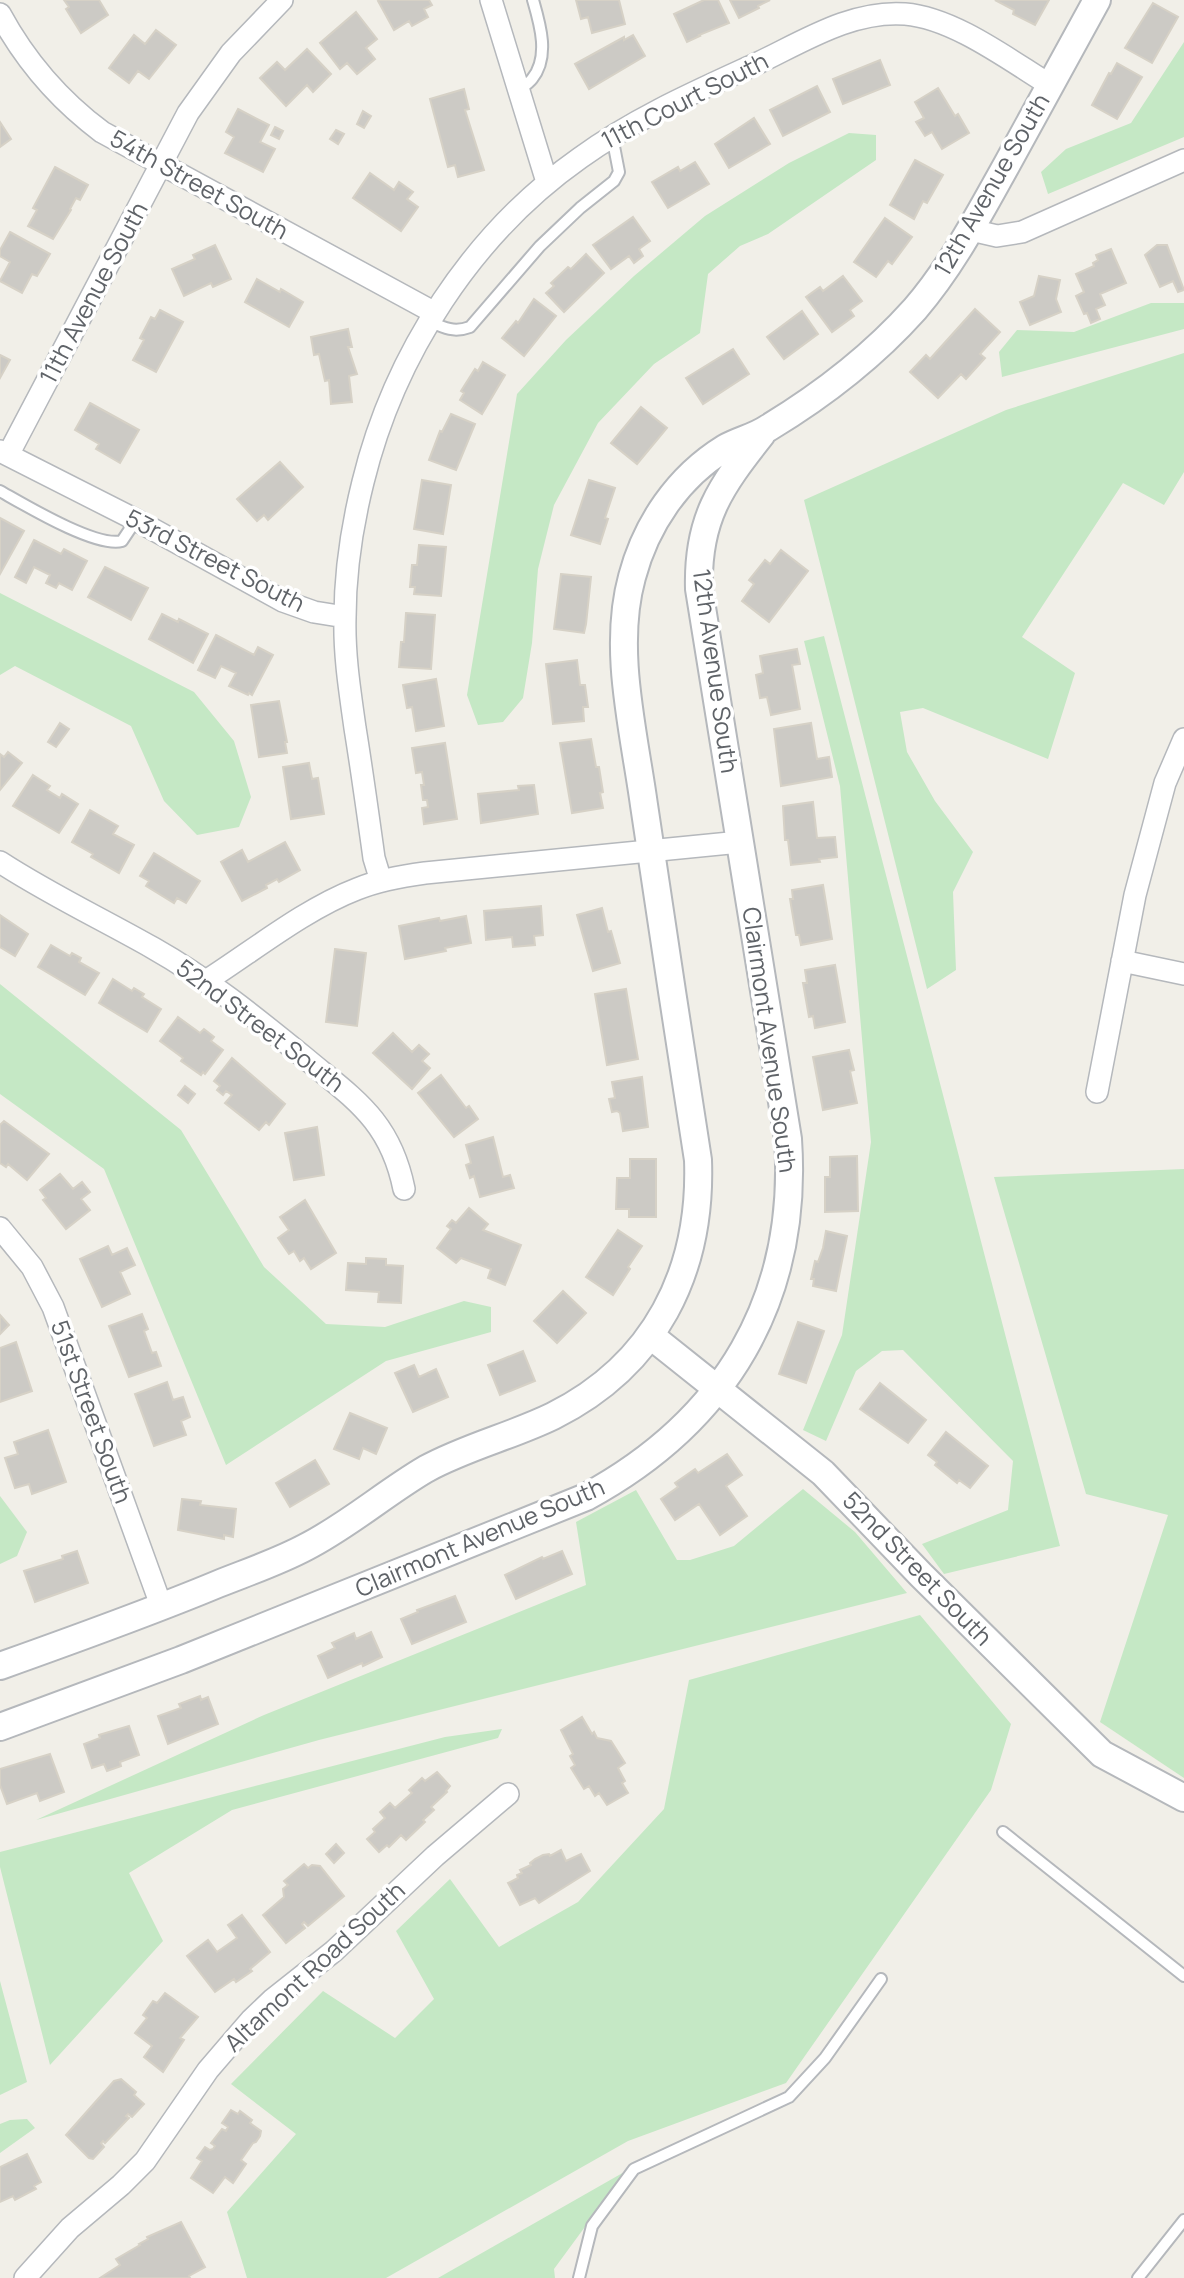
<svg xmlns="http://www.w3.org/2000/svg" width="1184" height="2278" viewBox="0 0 1184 2278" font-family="Manrope,sans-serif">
<rect width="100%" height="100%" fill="#f1efe8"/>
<path fill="#c5e8c5" d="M1184 42V137L1048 194 1041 172 1066 149 1131 123Z
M849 133 876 135V160L768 234 740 246 708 274 700 333 654 364 598 423 554 505 538 569 532 643 523 698 503 722 478 725 467 695 517 394 566 340 634 276 705 216 789 163Z
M1151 303H1184V329L1002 377 999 352 1017 330 1074 332Z
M1184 353V472L1164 505 1123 483 1022 637 1075 673 1048 759 923 708 900 712 907 752 935 801 973 852 953 892 956 970 927 989 804 500 1006 410Z
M0 593 194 692 234 741 251 797 239 827 197 835 164 801 131 726 15 666 0 675Z
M824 636 1060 1546 944 1574 922 1544 1008 1510 1013 1461 903 1350 882 1351 856 1371 826 1441 803 1430 842 1335 871 1142 840 786 804 641Z
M0 984 181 1130 264 1267 326 1324 385 1327 464 1301 491 1307V1332L386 1361 226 1465 104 1169 0 1094Z
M1184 1169V1778L1100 1722 1168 1515 1086 1494 994 1177Z
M803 1489 855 1532 907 1593 319 1740 36 1820 264 1715 586 1585 576 1522 636 1490 677 1560H690L734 1546Z
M0 1496 27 1532 17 1556 0 1564Z
M920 1615 1011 1724 991 1790 786 2083 628 2141 386 2278H247L227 2212 296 2134 231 2084 323 1991 395 2038 434 1999 396 1931 450 1879 499 1947 578 1902 664 1809 689 1680Z
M502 1729 498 1738 232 1810 129 1873 163 1941 50 2065 0 1867V1852L445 1737Z
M0 1981 27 2082 0 2095Z
M27 2119 35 2128 0 2153V2124L10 2120Z
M626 2171 554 2269 555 2278H438Z"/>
<path fill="#cccac5" stroke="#d6d1c6" stroke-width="2" d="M64 0H99L108 15 81 33 66 9 69 7Z
M380 0H429L432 5 424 9 428 17 412 26 409 21 394 30 378 1Z
M576 0H619L625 24 592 33 588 17 581 19Z
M704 0H718L729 23 699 35 700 36 687 42 674 14Z
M730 0H770L758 6 759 8 739 18Z
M995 0H1049L1035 25 1013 14 1014 10Z
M1153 3 1178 17 1152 63 1125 48Z
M356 12 377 39 366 48 375 59 357 74 347 63 340 69 320 43Z
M156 30 176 45 149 79 138 71 129 83 109 68 134 35 145 44Z
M633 35 645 56 589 89 575 64 624 37V40Z
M307 49 331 74 313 92 307 85 286 106 260 78 277 62 285 70Z
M880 60 890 85 843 104 833 79Z
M1117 63 1142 77 1117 119 1092 105 1109 73 1111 74Z
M817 86 830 112 783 136 770 110Z
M938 88 955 116 958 114 969 133 942 149 932 132 925 136 916 122 924 118 915 102Z
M464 89 469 109 465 110 484 170 458 177 455 165 448 167 430 99Z
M238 109 269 125 260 142 275 149 263 172 225 153 234 137 226 132Z
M363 111 371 116 364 128 357 124Z
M754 118 770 144 729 168 715 144Z
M0 122 11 139 0 147Z
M275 127 283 131 279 139 271 135Z
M336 130 344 134 338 144 330 139Z
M915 160 943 175 927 203 923 201 914 219 890 205Z
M695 162 709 184 668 208 652 182 678 167 680 171Z
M55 167 88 185 80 200 76 198 70 209 71 210 53 239 28 226 37 210 33 208Z
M370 173 394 190 399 182 413 192 407 199 418 207 401 231 353 198Z
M633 217 650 241 639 249 643 256 634 263 629 256 611 269 593 245Z
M885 218 912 237 892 264 888 261 876 277 854 262Z
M10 232 50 254 37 276 32 274 22 293 0 281 10 262 0 256V250Z
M215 245 231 279 213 287 211 283 184 296 172 269 195 259 193 255Z
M1157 245H1167L1184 290 1178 292 1173 281 1160 287 1145 255Z
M1111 249 1126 283 1100 294 1105 305 1096 309 1100 319 1091 323 1087 313 1084 314 1076 296 1084 292 1076 274 1094 266 1093 263 1098 260 1096 255Z
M586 254 604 273 564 312 546 293 554 286 551 283 568 267 571 269Z
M843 276 862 301 850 310 854 316 832 332 806 297 820 287 823 291Z
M1039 276 1060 280 1056 299 1061 312 1030 325 1020 302 1034 296Z
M257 279 280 292 281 289 303 302 289 327 245 302Z
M534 299 556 316 524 356 502 338 516 321 518 323Z
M975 309 1000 332 980 354 985 358 966 379 961 374 938 398 910 372 926 355 930 359Z
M160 310 183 322 156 372 133 360 144 340 140 338 151 317 155 319Z
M802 311 818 334 784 359 767 337Z
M348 329 352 347H348L357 374 349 376 352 402 331 404 329 380 325 381 319 354 314 355 311 337Z
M733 349 749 374 703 404 686 378Z
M0 355 10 360 0 378Z
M483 362 505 375 482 414 460 400 464 393 461 391 475 369 478 371Z
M90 403 139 430 120 463 96 449 99 444 75 430Z
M641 407 667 428 637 464 611 443Z
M451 414 475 424 456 470 429 460 440 431 442 432Z
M280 462 303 487 268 520 264 515 257 521 237 499Z
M422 480 451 485 443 534 414 529Z
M589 480 615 488 605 518 608 519 600 544 571 535Z
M0 518 24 531 0 574Z
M34 540 61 554 64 549 87 561 72 590 59 583 56 588 46 583 50 575 34 567 26 583 15 577Z
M419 545 446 547 441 596 414 594 415 587H410L412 565H417Z
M781 550 808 571 769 622 742 601 754 584 749 580 765 560 770 564Z
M105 567 148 588 131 620 88 597Z
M561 574 591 577 586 624 584 633 554 629Z
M406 613 435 615 431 669 399 667 401 642H404Z
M162 614 178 622 179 619 208 634 193 663 149 639Z
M216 635 254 655 258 647 273 655 252 695 249 693 248 695 229 686 236 673 221 666 215 678 198 670Z
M797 649 800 664 792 665 800 709 771 715 767 697 760 698 756 675 763 673 760 656Z
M577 660 580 685H585L588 707H583L584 721 553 724 546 664Z
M436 679 444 726 416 731 412 707 407 708 403 685Z
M279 701 287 742H285L287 753 259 757 251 705Z
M60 723 69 729 56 747 48 742Z
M811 723 817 759 829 757 832 777 781 786 774 729Z
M591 739 596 767H599L603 792 600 793 603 808 572 813 560 743Z
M445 743 457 819 424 824 422 808 428 807 427 800H423L421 785H424L422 772 416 773 412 748Z
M8 752 22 763 0 790V754L4 757Z
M309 763 312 779 318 778 324 814 291 819 283 767Z
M33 775 50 786 47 790 60 798 62 794 78 804 59 833 13 806Z
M534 785 538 814 481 823 478 794 519 790 518 786Z
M813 802 817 838 835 837 837 857 819 859 820 862 791 865 788 840H785L783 806Z
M90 810 118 826 113 834 134 845 119 873 91 857 93 854 72 842Z
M285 842 300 870 279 882 277 879 266 885 267 888 242 901 221 862 242 850 248 862Z
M154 853 200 881 186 903 177 898 174 903 146 886 149 881 140 876Z
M823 885 832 939 801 945 799 935H796L790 899H793L792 890Z
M541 906 543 935 534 936 535 945 513 947 512 937 486 940 484 911Z
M602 908 608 932 611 931 620 963 593 971 577 915Z
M0 915 28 934 15 956 0 947Z
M466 916 471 943 445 948 446 951 405 959 399 926 439 918 440 921Z
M51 945 70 956 72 953 81 958 79 962 99 973 85 995 38 967Z
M335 949 366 953 357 1026 326 1022Z
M835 965 845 1022 815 1028 813 1016 809 1017 803 983H807L805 970Z
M113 979 132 991 134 988 144 994 142 997 161 1009 147 1032 99 1003Z
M626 989 638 1059 607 1065 595 994Z
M178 1017 200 1033 204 1029 214 1037 211 1041 223 1050 205 1074 203 1072 201 1075 181 1061 183 1058 160 1041Z
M393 1033 412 1052 419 1045 429 1054 422 1061 430 1068 412 1089 373 1053Z
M849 1050 854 1070 850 1071 857 1103 823 1110 813 1057Z
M232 1058 285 1104 269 1125 266 1122 259 1130 225 1103 232 1095 226 1091 223 1095 217 1090 220 1086 214 1081Z
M441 1075 466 1108 469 1106 478 1119 454 1137 418 1093Z
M642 1077 648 1127 623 1131 620 1113 617 1111 612 1112 609 1099 615 1098 612 1082Z
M185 1086 195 1094 188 1103 178 1095Z
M4 1121 49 1154 27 1180 8 1164 6 1167 0 1163V1125Z
M317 1127 324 1175 294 1180 285 1133Z
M493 1137 503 1177 510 1175 514 1188 480 1197 474 1176 470 1178 466 1165 471 1163 466 1145Z
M857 1156 858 1211 825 1212V1177H830V1157Z
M630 1159H656V1217H629V1209H616L617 1178H630Z
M60 1174 73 1189 82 1182 90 1192 81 1199 90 1210 66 1229 43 1200 46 1198 40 1190Z
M305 1200 336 1253 311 1269 304 1258 300 1261 294 1251 289 1254 278 1238 289 1230 280 1217Z
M469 1208 488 1224 483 1230 521 1245 505 1285 488 1278 491 1269 461 1258 456 1263 437 1248 451 1229 447 1226 452 1220 456 1223Z
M618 1230 642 1246 628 1267 630 1269 613 1295 586 1277Z
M826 1231 847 1236 836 1291 813 1286 814 1279H811L815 1261 818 1262 823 1248Z
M108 1246 112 1255 127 1248 135 1265 120 1272 130 1294 102 1307 80 1259Z
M366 1258 386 1259V1265L403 1266 401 1303 378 1302 379 1292 346 1290 348 1263 366 1264Z
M563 1291 586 1313 557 1343 534 1321Z
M142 1314 148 1329 144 1331 152 1353 156 1352 161 1366 129 1377 109 1326Z
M0 1315 9 1325 0 1334Z
M798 1322 824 1331 806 1383 779 1374Z
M16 1342 32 1391 0 1402V1348Z
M523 1351 535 1381 500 1395 488 1365Z
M414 1365 419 1377 436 1369 448 1397 413 1412 395 1373Z
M167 1382 173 1400 183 1397 190 1417 181 1421 186 1435 154 1446 135 1394Z
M880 1383 926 1420 908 1443 860 1409Z
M350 1413 387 1428 376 1454 363 1448 359 1459 334 1449Z
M48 1430 66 1482 32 1494 29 1484 15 1488 5 1458 18 1454 14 1442Z
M946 1432 988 1466 970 1488 959 1480 957 1483 935 1465 937 1462 928 1455Z
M727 1454 742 1475 726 1486 747 1516 720 1535 699 1504 675 1520 661 1499 678 1487 675 1483 695 1469 698 1473Z
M315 1460 329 1484 290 1507 276 1483Z
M182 1499 201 1501 200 1505 236 1509 233 1537 224 1535V1539L178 1530Z
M77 1551 88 1583 35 1602 24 1571 63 1559 62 1556Z
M562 1551 572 1574 516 1599 505 1575 542 1557 543 1559Z
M455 1596 466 1622 412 1644 401 1619 418 1612 417 1610Z
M371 1632 382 1657 363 1666 362 1663 328 1678 318 1656 335 1648 332 1643 354 1633 356 1639Z
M200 1696 201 1700 208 1697 218 1724 168 1744 158 1716 181 1708 179 1704Z
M582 1717 592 1734 594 1732 597 1738 611 1741 625 1763 618 1768 625 1781 622 1783 628 1793 607 1805 599 1793 595 1796 589 1786 584 1789 571 1768 575 1765 570 1756 573 1754 561 1730Z
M129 1726 139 1755 120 1762 121 1766 107 1771 104 1764 92 1768 84 1744 100 1738 99 1735Z
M50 1754 64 1792 40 1801 37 1793 7 1804 0 1785V1769Z
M437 1772 450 1786 446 1791 447 1792 431 1807 434 1810 423 1820 425 1822 406 1840 401 1835 389 1847 387 1845 379 1852 367 1839 375 1832 373 1829 385 1818 380 1812 390 1803 395 1808 412 1793 409 1790 422 1778 425 1781Z
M336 1844 344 1853 334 1863 326 1854Z
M561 1850 566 1861 581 1854 590 1871 539 1903 535 1898 520 1905 508 1883 518 1878 517 1875 522 1873 520 1870 531 1865 530 1863 535 1859 543 1855 549 1854 550 1856Z
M304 1864 308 1868 312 1865 320 1866 344 1896 308 1926 304 1922 302 1924 305 1928 286 1943 263 1915 284 1897 283 1889 288 1885 284 1881Z
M242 1915 270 1952 250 1969 252 1971 236 1982 234 1979 215 1992 187 1956 208 1940 217 1952 237 1938 228 1925Z
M165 1993 198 2017 180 2038 184 2040 163 2072 144 2057 152 2046 135 2033 147 2018 143 2015 153 2001 157 2003Z
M121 2079 136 2092 134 2095 144 2104 132 2117 128 2114 126 2116 129 2118 105 2143 103 2141 101 2143 104 2147 93 2159 89 2158 66 2135 114 2081Z
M231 2110 238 2114 240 2111 252 2120 250 2123 261 2131 260 2136 256 2142 253 2143 241 2160 246 2164 233 2183 225 2177 213 2193 191 2178 202 2161 197 2158 205 2147 210 2150 213 2149 215 2146 211 2143 222 2129 226 2131 228 2127 222 2123Z
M27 2154 41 2182 34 2186 36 2189 15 2200 13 2196 0 2202V2167Z
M181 2222 205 2267 189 2276 190 2278H100L120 2265 116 2259 140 2245 139 2244 148 2239 147 2237Z"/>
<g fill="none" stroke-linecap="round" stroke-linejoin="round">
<defs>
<path id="service" d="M519 90C523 87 529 83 532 79 550 57 540 24 533 0
M429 321C444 328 454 333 470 327L540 246 580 208 614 181 619 172 612 136
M0 491C25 505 96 548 122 541L136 520
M1003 1832 1184 1976
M579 2278 592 2226 634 2169 789 2097 825 2058 881 1979
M1138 2278 1184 2220"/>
<path id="minor" d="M491 0 547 182
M0 14C26 62 59 100 102 132L435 313
M971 230 997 236 1022 232 1184 160
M0 451 136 520 283 601 314 612 345 617
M8 455 188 113 231 53 282 0
M0 862C49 894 102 919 153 948 208 979 256 1018 304 1057 354 1099 390 1120 404 1189
M381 881 374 858C368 815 362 771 355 728 350 692 344 655 345 618 345 572 352 526 363 482 394 355 472 234 580 158 635 118 697 91 758 63 804 41 852 10 905 14 954 18 1009 60 1050 85
M1122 961 1184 974
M206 981C253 951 305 909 357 889 379 880 402 876 425 873L740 842
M1097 1092 1135 895 1165 783 1184 739
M0 1228 32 1267 53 1307 162 1608
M25 2278 70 2228 121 2185 145 2161 208 2070 251 2020 272 2000 334 1951 435 1856 508 1794"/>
<path id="tertiary" d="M651 1336 823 1473 921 1575 1102 1754 1184 1798
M0 1666C73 1640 146 1614 218 1584 248 1572 278 1562 306 1547 349 1525 385 1493 426 1469 466 1447 512 1436 553 1416 655 1365 702 1272 698 1160 680 1042 661 923 644 805 634 732 612 649 632 577 646 524 678 477 725 448 739 440 755 437 768 428 821 396 873 356 915 309 952 266 978 216 1006 166 1036 111 1067 55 1097 0
M0 1727 181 1660 586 1497C726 1421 799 1299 788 1139L699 589C697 519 720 487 762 434"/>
</defs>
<use href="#service" stroke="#b5b8bc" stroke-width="14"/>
<use href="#minor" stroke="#b5b8bc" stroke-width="24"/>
<use href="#tertiary" stroke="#b5b8bc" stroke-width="30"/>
<use href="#service" stroke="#fff" stroke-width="10"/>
<use href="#minor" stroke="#fff" stroke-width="21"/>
<use href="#tertiary" stroke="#fff" stroke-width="26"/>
</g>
<g text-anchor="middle" stroke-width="7" stroke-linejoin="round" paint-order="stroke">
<g font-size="24" fill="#5f6368" stroke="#fff">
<text transform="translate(685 101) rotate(-27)" y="8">11th Court South</text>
<text transform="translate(199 185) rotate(29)" y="8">54th Street South</text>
<text transform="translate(992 185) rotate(-60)" y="8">12th Avenue South</text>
<text transform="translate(94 293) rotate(-62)" y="8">11th Avenue South</text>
<text transform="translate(215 561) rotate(27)" y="8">53rd Street South</text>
<text transform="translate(715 671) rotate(82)" y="8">12th Avenue South</text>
<text transform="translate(260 1026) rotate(37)" y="8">52nd Street South</text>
<text transform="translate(769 1040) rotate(82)" y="8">Clairmont Avenue South</text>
<text transform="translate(91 1412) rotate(70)" y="8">51st Street South</text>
<text transform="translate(480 1538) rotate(-23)" y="8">Clairmont Avenue South</text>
<text transform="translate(917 1569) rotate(46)" y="8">52nd Street South</text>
<text transform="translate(315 1967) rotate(-43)" y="8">Altamont Road South</text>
</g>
</g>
</svg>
